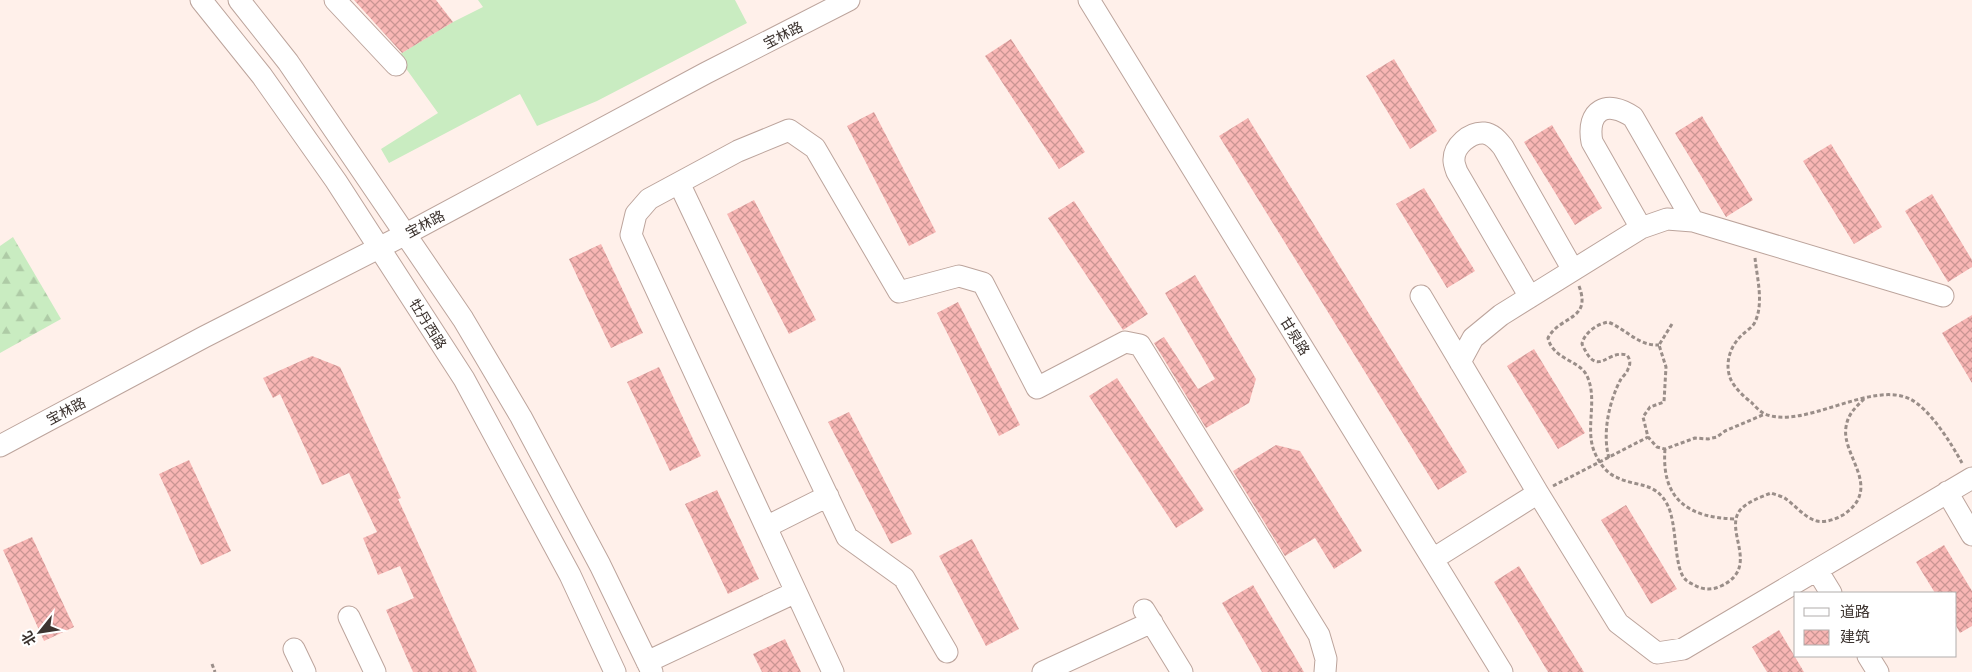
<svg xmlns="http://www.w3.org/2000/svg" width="1972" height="672" viewBox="0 0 1972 672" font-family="Inter,'Noto Sans SC',sans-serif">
<defs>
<pattern id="forest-firs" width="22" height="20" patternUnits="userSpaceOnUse" patternTransform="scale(1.25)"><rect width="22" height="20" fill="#c9ecc1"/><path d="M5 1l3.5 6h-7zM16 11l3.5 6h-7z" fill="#aecba6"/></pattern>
<pattern id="building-cross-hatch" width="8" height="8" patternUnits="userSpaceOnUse" patternTransform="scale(1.25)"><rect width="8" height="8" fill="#f8b6b4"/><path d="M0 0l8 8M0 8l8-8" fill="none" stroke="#ca9593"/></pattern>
</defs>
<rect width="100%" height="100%" fill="#fff0ea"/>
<path fill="#c9ecc1" d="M478 0H735L747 23 597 101 537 126 520 94 389 163 381 149 438 113 397 56 453 22 483 7Z"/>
<path fill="url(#forest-firs)" d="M13 237 61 319 0 353V246Z"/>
<path fill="url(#building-cross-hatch)" d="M354 0H436L453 22 402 53Z
M1011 39 1085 152 1059 169 985 56Z
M1394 59 1437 131 1410 149 1366 76Z
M874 112 936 232 909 246 847 126Z
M1702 116 1753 200 1726 217 1675 133Z
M1248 118 1467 472 1438 490 1219 136Z
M1552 125 1602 208 1575 225 1524 142Z
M1831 144 1882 227 1854 244 1803 161Z
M1424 188 1475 271 1447 288 1396 204Z
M1932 194 1972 260V267L1948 282 1905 211Z
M754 200 816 320 789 334 727 214Z
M1074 201 1148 314 1123 330 1048 218Z
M601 244 643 333 611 348 569 259Z
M1195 275 1256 379 1249 403 1206 428 1154 343 1164 337 1198 389 1215 379 1165 293Z
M958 302 1020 425 999 436 937 313Z
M1972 315V383L1942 333Z
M1534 349 1585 433 1558 449 1507 366Z
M312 356 340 367 401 498 398 499 477 672H413L386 610 414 598 400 566 378 575 363 538 377 532 349 473 322 485 280 394 273 398 263 378Z
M659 367 701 456 670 471 627 382Z
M1117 378 1204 510 1176 528 1089 396Z
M849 412 912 534 891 544 828 422Z
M1276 445 1300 451 1362 551 1334 569 1315 538 1285 556 1233 471Z
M189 460 231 551 201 565 159 474Z
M717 490 759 579 728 594 685 504Z
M1626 505 1677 589 1651 604 1601 520Z
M32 537 74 627 44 641 3 550Z
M972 539 1019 629 986 646 939 556Z
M1944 545 1972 591V626L1960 633 1956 626V593H1935L1916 562Z
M1519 566 1584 672H1548L1494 582Z
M1253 585 1304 672H1262L1222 603Z
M1779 630 1804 672H1767L1752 647Z
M785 639 801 672H762L753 654Z"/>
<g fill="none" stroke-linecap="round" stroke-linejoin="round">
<defs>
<path id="minor" d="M201 0 262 76 336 181 464 379 570 575 615 672
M239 0 288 62 463 319 521 417 600 565 652 672
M335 0 396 65
M1089 0 1502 672
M679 183 847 537 904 578 947 652
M1641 228 1592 142C1586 110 1607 99 1633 117L1693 221
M1421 296 1538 493 1618 623 1657 653 1683 649 1972 478
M1530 297 1457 172C1456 169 1454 164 1454 161 1453 146 1470 132 1484 133 1493 134 1498 141 1503 147L1573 270
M1460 362 1473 338 1501 315 1641 228 1667 219 1693 221 1943 296
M0 446 204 337 406 234 706 73 849 0
M1947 492 1972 535
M766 527 828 496
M1433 559 1538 493
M1817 570 1831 593
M1144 610 1182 672
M349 617 375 672
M294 649 305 672
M1868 656 1878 672
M647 662 796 592
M833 672 631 235 636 214 649 199 738 151 789 130 815 148 899 292 959 276 983 283 1037 388 1125 342 1140 345 1319 635 1326 659 1325 672
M1043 672 1152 622"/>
</defs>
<use href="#minor" stroke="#bca49c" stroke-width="23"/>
<path stroke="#9a8e89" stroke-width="3" stroke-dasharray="4 2.5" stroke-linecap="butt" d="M1755 258C1757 278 1764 303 1755 322 1753 327 1746 331 1742 335 1730 346 1724 364 1731 380 1735 388 1744 397 1751 402 1755 406 1760 412 1765 414 1804 430 1871 380 1910 399 1930 409 1951 443 1962 463
M1579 286C1592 321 1560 315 1548 338 1553 360 1580 360 1587 376 1598 399 1585 428 1594 451 1598 461 1606 473 1616 477 1635 487 1655 481 1667 504 1678 524 1673 569 1686 580 1689 583 1693 584 1696 586 1704 590 1713 590 1721 586 1762 567 1722 530 1741 509 1749 501 1761 497 1771 493 1776 495 1782 496 1786 499 1796 506 1805 518 1817 521 1825 523 1836 519 1843 515 1884 488 1841 456 1846 427 1848 414 1855 408 1864 399
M1672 324 1659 345 1666 367 1664 402 1650 407 1643 417 1648 437 1657 447 1665 449 1695 438 1708 439 1717 437 1725 431 1765 414
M1665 449C1661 500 1689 518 1736 519
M1609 458C1602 434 1609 401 1621 379 1623 376 1627 373 1628 369 1631 364 1630 359 1627 355 1606 349 1598 380 1582 344 1584 333 1597 324 1608 322 1626 329 1638 346 1659 345
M1553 486 1648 437
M212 664 215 672"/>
<use href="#minor" stroke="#fff" stroke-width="21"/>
</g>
<g text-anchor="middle" stroke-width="4.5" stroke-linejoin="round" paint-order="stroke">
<g font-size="14" fill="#3c332f" stroke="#fff">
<text transform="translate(783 35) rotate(-27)" y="5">宝林路</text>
<text transform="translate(425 224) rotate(-28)" y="5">宝林路</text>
<text transform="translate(428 324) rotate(58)" y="5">牡丹西路</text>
<text transform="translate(1295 336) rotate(58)" y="5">甘泉路</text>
<text transform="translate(66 411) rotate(-28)" y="5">宝林路</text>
</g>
</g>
<rect x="1794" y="592" width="162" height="65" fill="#ffffff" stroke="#b1adac"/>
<rect x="1804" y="608" width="25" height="8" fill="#ffffff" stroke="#b1adac"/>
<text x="1840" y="617" font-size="15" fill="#3c332f">道路</text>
<rect x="1804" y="630" width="25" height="15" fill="url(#building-cross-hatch)" stroke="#b1adac"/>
<text x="1840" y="642" font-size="15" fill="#3c332f">建筑</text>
<g transform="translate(40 632) rotate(240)" stroke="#ffffff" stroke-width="4" paint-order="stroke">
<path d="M0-4L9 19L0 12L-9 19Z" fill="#3c332f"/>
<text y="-8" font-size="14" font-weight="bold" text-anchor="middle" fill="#3c332f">北</text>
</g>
</svg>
